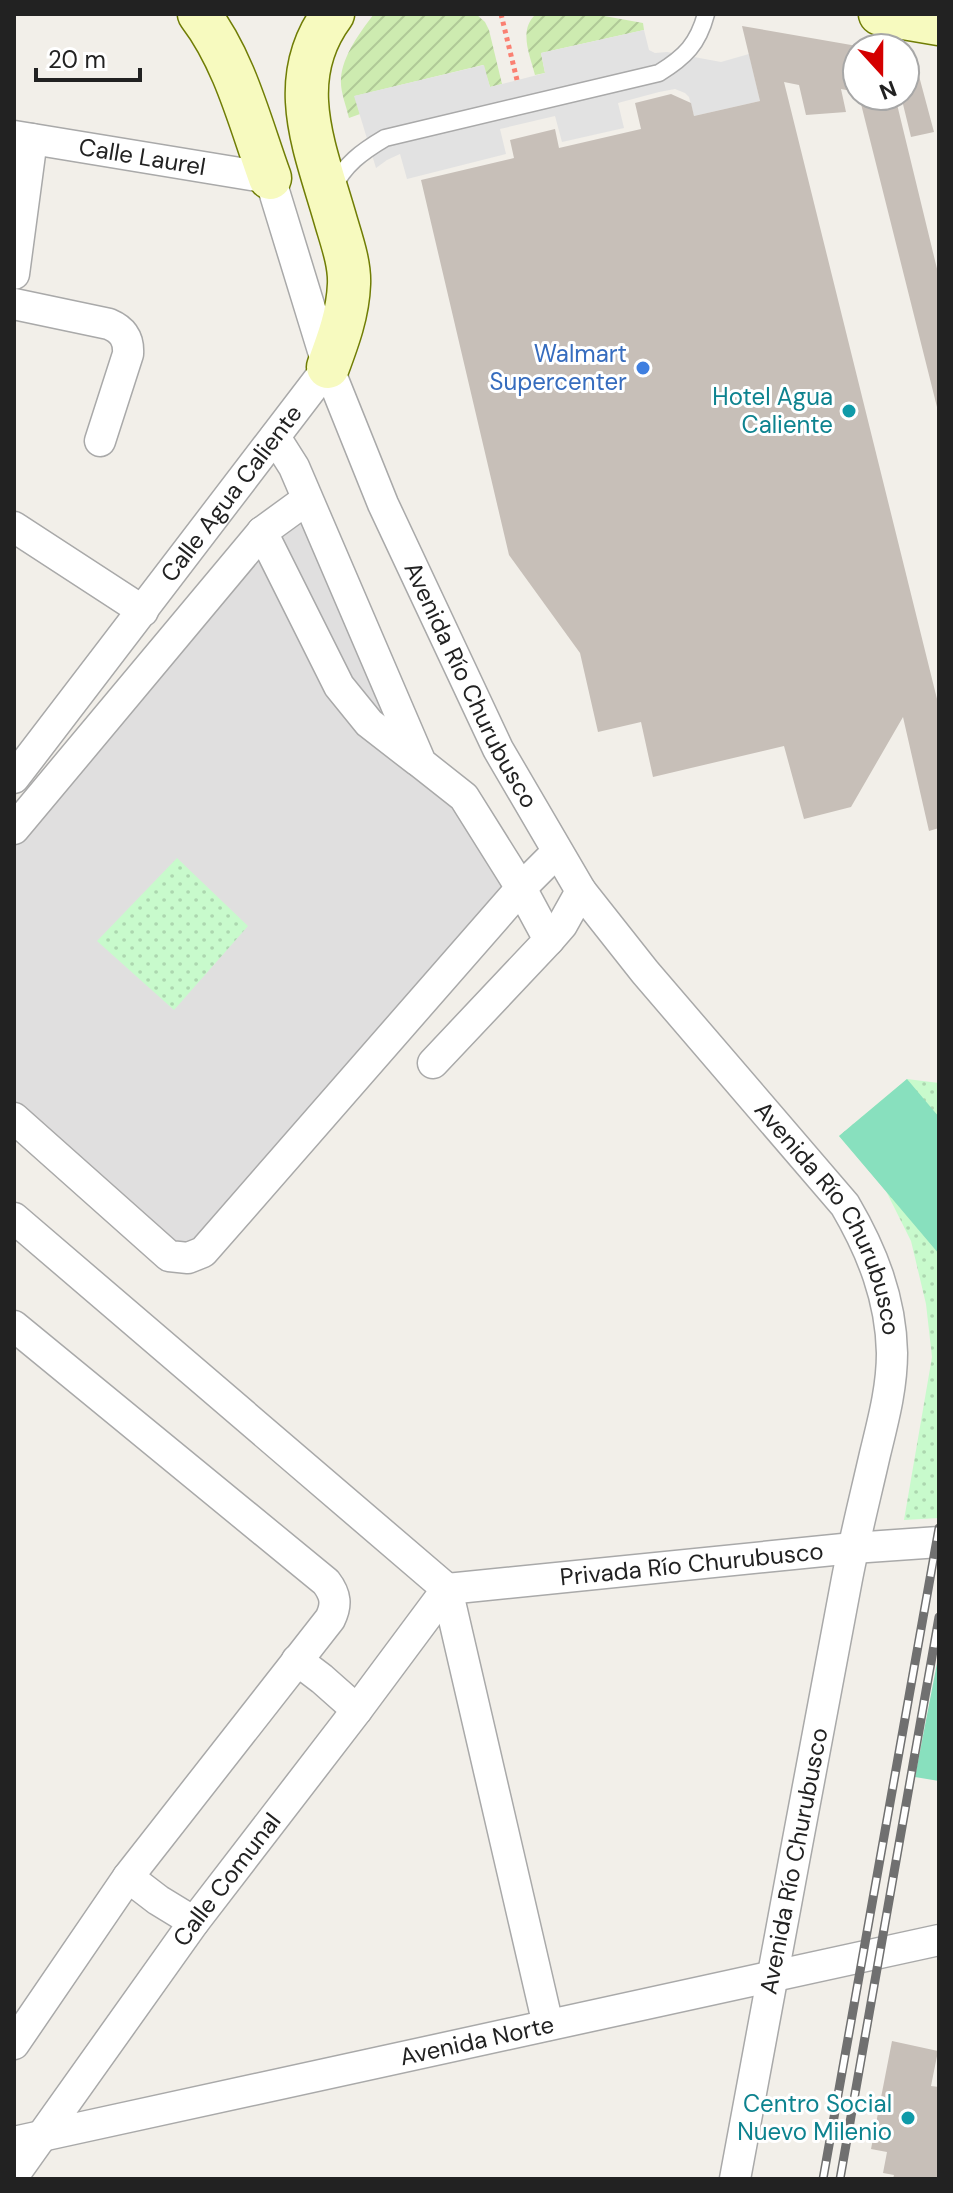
<svg xmlns="http://www.w3.org/2000/svg" width="953" height="2193" viewBox="0 0 953 2193" font-family="'DM Sans',sans-serif">
<defs>
<pattern id="park-dots" width="8" height="8" patternUnits="userSpaceOnUse" patternTransform="scale(2)"><rect width="8" height="8" fill="#c8facc"/><path d="M2 2h.1M6 6h.1" fill="none" stroke="#acd6af" stroke-width="1.8" stroke-linecap="round"/></pattern>
<pattern id="garden-furrows" width="10" height="10" patternUnits="userSpaceOnUse" patternTransform="scale(2)"><rect width="10" height="10" fill="#cdebb0"/><path d="M-1 1l2-2M0 10L10 0M9 11l2-2" fill="none" stroke="#b0c997"/></pattern>
</defs>
<rect width="100%" height="100%" fill="#f2efe9"/>
<path fill="#e0dfdf" d="M306 500 421 763 521 888 188 1258 14 1118V829Z"/>
<path fill="url(#park-dots)" d="M177 858 248 926 174 1010 97 941Z
M907 1079 939 1083V1518L904 1520 932 1357 926 1304 911 1241 886 1191 839 1136Z"/>
<path fill="url(#garden-furrows)" d="M374 14H476L485 22 489 30 502 84 490 87 483 65 355 96 360 114 349 118C346 105 340 91 341 79 342 56 361 31 374 14Z
M536 14H593L643 23 644 30 541 53 545 73 535 75C530 55 518 30 536 14Z"/>
<path fill="#88e0be" d="M907 1079 939 1117V1254L839 1136Z
M939 1653V1781L915 1777Z"/>
<path fill="#e2e2e2" d="M644 30 649 50 655 53 667 52 721 62 749 54 760 101 694 116 689 97 685 93 675 89 659 92 618 103 624 128 562 142 555 116 500 129 506 154 407 179 400 154 387 160 376 168 354 96 484 65 490 87 545 73 541 53Z"/>
<path fill="#c7bfb8" d="M742 26 857 46V92L841 89 846 112 806 115 799 85 784 82 939 707V828L929 831 903 717 851 807 804 819 784 746 653 777 641 722 598 732 580 653 509 555 421 180 514 158 510 140 555 129 559 148 641 129 635 103 671 94 691 103 694 116 760 101Z
M919 76 934 132 911 137 901 96H905V79Z
M859 96H895L939 277V415Z
M892 2041 938 2051 931 2086 939 2087V2179H893L894 2175 883 2173 887 2152 871 2149Z"/>
<g fill="none" stroke-linecap="round" stroke-linejoin="round">
<defs>
<path id="lane" d="M333 189C343 165 363 151 385 138L659 73C685 57 698 44 706 14"/>
<g id="street">
<path id="s1" d="M14 136 270 178 328 367 383 504 498 749 581 891 645 972 845 1205C872 1251 891 1299 892 1353 892 1388 883 1421 875 1454 865 1498 854 1541 846 1584 809 1782 771 1981 735 2179"/>
<path d="M14 274 32 139"/>
<path d="M14 304 109 324C123 330 129 339 128 354L100 441"/>
<path d="M275 437 294 467 421 763 464 797 521 888 549 940"/>
<path d="M14 527 143 611"/>
<path d="M262 532 339 686 369 723 418 761"/>
<path id="s2" d="M14 778 328 367"/>
<path d="M14 829 262 532 306 500"/>
<path d="M433 1063 549 940 562 925 581 891"/>
<path d="M14 1118 169 1256 188 1258 203 1252 521 888 557 852"/>
<path d="M14 1218 447 1589 548 2025"/>
<path d="M14 1326 326 1582C336 1595 337 1605 330 1619L128 1877 14 2044"/>
<path id="s3" d="M447 1589 853 1548 939 1542"/>
<path d="M297 1660 322 1679 357 1710"/>
<path d="M128 1877 158 1900 194 1922"/>
<path id="s4" d="M14 2142 939 1940"/>
<path id="s5" d="M14 2175 194 1922 357 1710 447 1589"/>
</g>
<path id="secondary" d="M199 14C235 61 250 123 270 178
M880 14 939 24
M328 367C338 340 348 313 349 284 350 263 341 239 335 218 315 148 284 80 333 14"/>
</defs>
<use href="#lane" stroke="#a9a9a9" stroke-width="19"/>
<use href="#street" stroke="#a9a9a9" stroke-width="33"/>
<use href="#secondary" stroke="#707d05" stroke-width="45"/>
<path stroke="#fa8072" stroke-width="5" stroke-dasharray="4 4" stroke-linecap="butt" d="M501 14 517 80"/>
<use href="#lane" stroke="#fff" stroke-width="16"/>
<use href="#street" stroke="#fff" stroke-width="30"/>
<use href="#secondary" stroke="#f7fabf" stroke-width="42"/>
<defs>
<path id="rail" d="M823 2179 939 1528
M840 2179 939 1617"/>
</defs>
<use href="#rail" stroke="#707070" stroke-width="9"/>
<use href="#rail" stroke="#fff" stroke-width="6" stroke-dasharray="18" stroke-linecap="butt"/>
</g>
<circle fill="#3f7fe0" stroke="#fff" stroke-width="3" cx="643" cy="368" r="8"/>
<g fill="#0f9aa8" stroke="#fff" stroke-width="3">
<circle cx="849" cy="411" r="8"/>
<circle cx="908" cy="2118" r="8"/>
</g>
<g text-anchor="middle" stroke-width="6" stroke-linejoin="round" paint-order="stroke">
<g font-size="24" fill="#222" stroke="#fff">
<text dy="8" stroke="none"><textPath href="#s1" startOffset="130">Calle Laurel</textPath></text>
<text dy="8" stroke="none"><textPath href="#s2" startOffset="358">Calle Agua Caliente</textPath></text>
<text dy="8" stroke="none"><textPath href="#s1" startOffset="806">Avenida Río Churubusco</textPath></text>
<text dy="8" stroke="none"><textPath href="#s1" startOffset="1454">Avenida Río Churubusco</textPath></text>
<text dy="8" stroke="none"><textPath href="#s3" startOffset="246">Privada Río Churubusco</textPath></text>
<text transform="translate(794 1861) rotate(-79)" y="8">Avenida Río Churubusco</text>
<text dy="8" stroke="none"><textPath href="#s5" startOffset="364">Calle Comunal</textPath></text>
<text dy="8" stroke="none"><textPath href="#s4" startOffset="474">Avenida Norte</textPath></text>
</g>
<g font-size="24" fill="#366cbe" stroke="#fff" text-anchor="end">
<text x="627" y="362">Walmart<tspan x="627" dy="28">Supercenter</tspan></text>
</g>
<g font-size="24" fill="#0d838f" stroke="#fff" text-anchor="end">
<text x="833" y="405">Hotel Agua<tspan x="833" dy="28">Caliente</tspan></text>
<text x="892" y="2112">Centro Social<tspan x="892" dy="28">Nuevo Milenio</tspan></text>
</g>
</g>
<rect width="953" height="2193" fill="none" stroke="#222222" stroke-width="32"/>
<g transform="translate(881 72) rotate(159)"><circle r="38" fill="#ffffff" stroke="#a7a7a7" stroke-width="2"/>
<path d="M0-6L14 30L0 20L-14 30Z" fill="#d40000"/>
<text y="-12" font-size="22" font-weight="bold" text-anchor="middle" fill="#222222">N</text>
</g>
<path d="M36 68v12h104v-12" fill="none" stroke="#222222" stroke-width="4"/>
<text x="48" y="68" font-size="24" fill="#222222" stroke="#ffffff" stroke-width="6" paint-order="stroke">20 m</text>
</svg>
